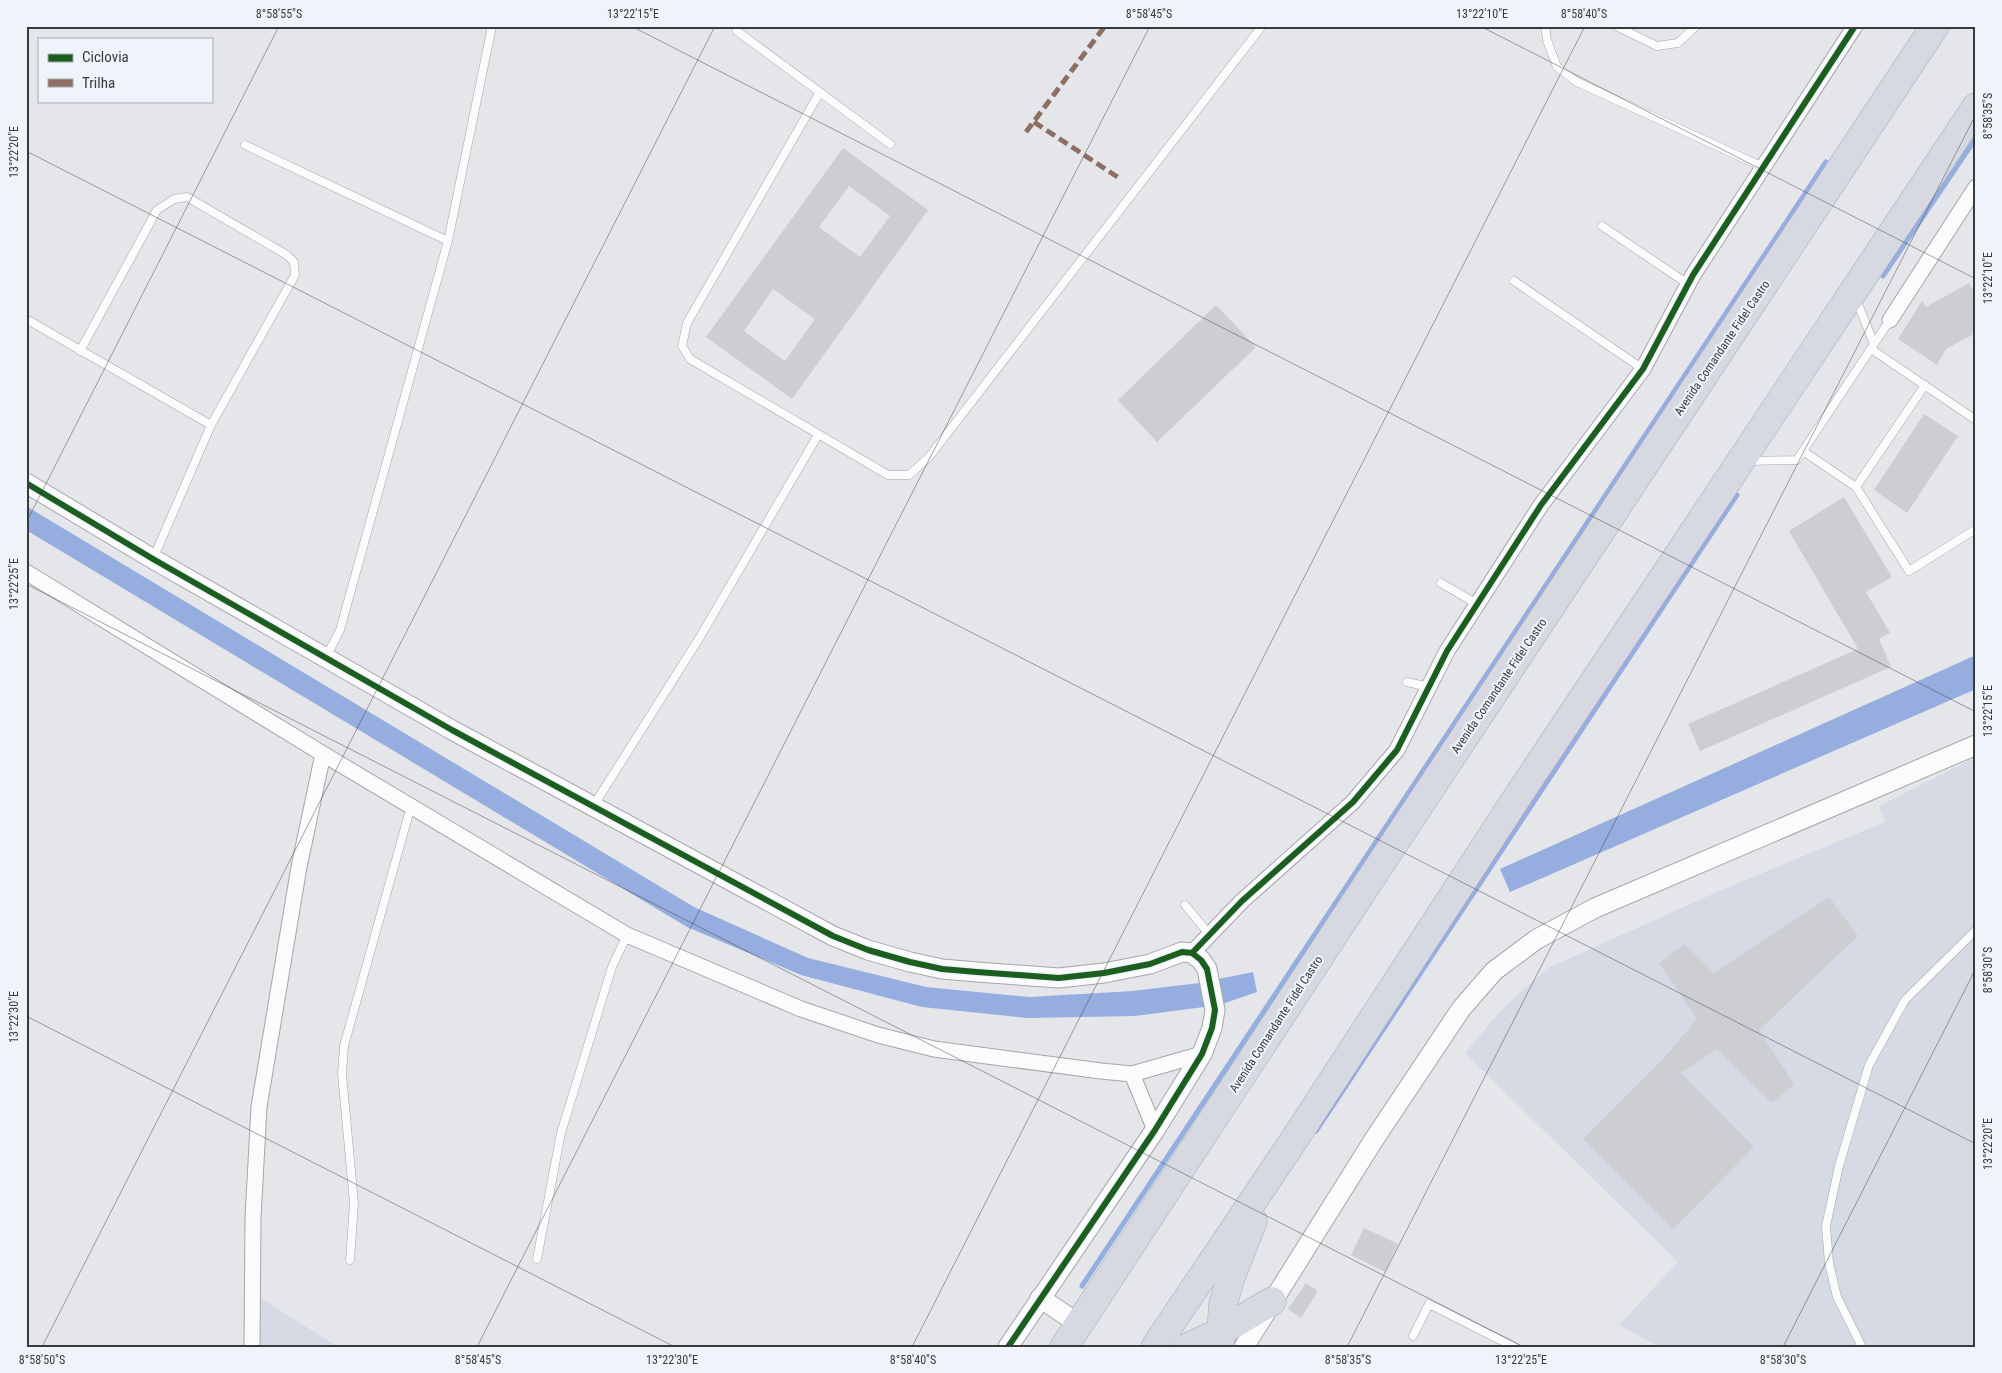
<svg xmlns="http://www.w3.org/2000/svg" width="2002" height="1373" viewBox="0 0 2002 1373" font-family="'Roboto Condensed',sans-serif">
<rect width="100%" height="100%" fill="#e4e6ea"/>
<path fill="#d5dae4" d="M1976 757V1347H1659L1619 1325 1678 1262 1465 1053 1503 1008 1548 968 1717 892 1885 822 1879 806Z
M256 1295 338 1347H257Z"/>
<path fill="#96ade0" d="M26 506 694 907 808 958 926 987 1029 997 1133 991 1199 983 1253 972 1257 992 1225 1003 1204 1007 1135 1016 1028 1018 922 1007 801 975 687 927 26 530Z
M1976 655V689L1510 892 1500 869Z"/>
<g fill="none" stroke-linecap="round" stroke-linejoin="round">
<path stroke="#96ade0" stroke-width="5" d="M1883 276 1976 138
M1316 1131 1737 495
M1082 1286 1826 162"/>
</g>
<path fill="#ccced1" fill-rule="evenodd" d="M843 148 928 210 792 399 706 337ZM849 186 890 216 860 257 819 227ZM773 289 815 319 785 361 744 331Z
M1969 283 1976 295V333L1946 349 1937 365 1898 339 1922 301 1926 307Z
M1216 305 1256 347 1157 442 1118 400Z
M1924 414 1958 436 1907 513 1874 490Z
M1844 497 1892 577 1866 592 1890 633 1879 639 1891 667 1700 751 1688 724 1858 649 1789 531Z
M1829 897 1858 936 1759 1030 1794 1084 1772 1103 1717 1049 1681 1073 1754 1147 1673 1229 1583 1139 1665 1057 1697 1019 1659 963 1685 944 1714 973Z
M1364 1228 1398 1244 1385 1272 1351 1255Z
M1306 1283 1318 1291 1301 1318 1288 1309Z"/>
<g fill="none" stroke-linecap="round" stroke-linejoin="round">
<defs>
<path id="service" d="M1545 26 1547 40 1557 67 1577 82 1763 167
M1616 26 1657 46 1678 43 1696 26
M737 31 890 144
M820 92 687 323 682 346 690 359 888 475H909L929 457 1262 26
M245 145 448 241
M1602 226 1688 284
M1514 281 1643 369
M1856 299 1874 344
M26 319 211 425
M1871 349 1976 420
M80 351 157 210 174 199 187 197 287 255 294 262 295 275 211 425 153 559
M1803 451 1856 487 1909 571 1976 529
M1749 461 1797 460 1890 320
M1856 487 1925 385
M1441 583 1477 604
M326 657 340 630 448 241 492 26
M1407 682 1429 687
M594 805 700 637 818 435
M1185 905 1209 934
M537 1259 561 1133 612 967 627 935
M350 1260 354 1203 342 1074 344 1046 411 806
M1413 1336 1429 1304 1514 1347
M1862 1347 1837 1297 1829 1263 1826 1226 1839 1166 1869 1065 1905 1000 1976 930"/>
<path id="minor" d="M1890 320 1976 187
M26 572 323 754 627 935 801 1009 878 1035 934 1049 1101 1071 1132 1074 1202 1054
M1192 953 1242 901 1353 802 1397 750 1447 651 1541 505 1643 369 1693 275 1855 26
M1132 1074 1155 1130
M252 1347 253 1218 259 1107 299 867 323 754"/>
<path id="tertiary" d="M26 483 153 559 452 730 833 936 868 950 910 962 942 969 977 972 1059 978 1104 973 1150 964 1182 952 1192 953 1201 960 1207 969 1215 1010 1212 1028 1202 1054 1155 1130 1008 1347
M1040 1298 1079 1324
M1244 1347 1373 1141 1461 1009 1494 971 1537 939 1595 908 1976 745"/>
<path id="motorway" d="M1064 1347 1360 895 1935 26
M1155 1347 1292 1143 1514 802 1976 107
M1188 1347 1220 1332 1272 1301
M1220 1347 1223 1304 1231 1277 1253 1221"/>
</defs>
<use href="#service" stroke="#a5a6a9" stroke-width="9"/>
<use href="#minor" stroke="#a5a6a9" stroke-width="17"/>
<use href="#tertiary" stroke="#a5a6a9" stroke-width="21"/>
<use href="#motorway" stroke="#a5aab5" stroke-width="29"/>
<use href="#service" stroke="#fbfbfc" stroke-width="8"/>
<use href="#minor" stroke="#fbfbfc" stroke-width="15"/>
<use href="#tertiary" stroke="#fbfbfc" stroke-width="19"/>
<use href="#motorway" stroke="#d6d9e2" stroke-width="28"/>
<path stroke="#8d6e63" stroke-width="5" stroke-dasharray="10 5" stroke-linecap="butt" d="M1034 122 1119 178
M1026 132 1105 26"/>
<defs>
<path id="cycleway" d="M26 483 153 559 452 730 833 936 868 950 910 962 942 969 977 972 1059 978 1104 973 1150 964 1182 952 1192 953 1201 960 1207 969 1215 1010 1212 1028 1202 1054 1155 1130 1008 1347
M1192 953 1242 901 1353 802 1397 750 1447 651 1541 505 1643 369 1693 275 1855 26"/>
</defs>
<use href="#cycleway" stroke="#eff3fa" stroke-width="9"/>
<use href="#cycleway" stroke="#1b5e20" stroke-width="6"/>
</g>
<path fill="none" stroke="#393a3d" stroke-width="1" stroke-opacity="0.45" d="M631 26 1976 712M1480 26 1976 279M26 151 1976 1144M26 523 279 26M26 584 1524 1347M26 1016 675 1347M42 1347 715 26M477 1347 1150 26M912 1347 1585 26M1347 1347 1976 114M1783 1347 1976 968"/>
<g text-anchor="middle" stroke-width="4" stroke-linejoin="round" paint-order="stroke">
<g font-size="12" fill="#393a3d" stroke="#eff3fa">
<text transform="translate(1722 348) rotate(-56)" y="4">Avenida Comandante Fidel Castro</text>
<text transform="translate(1499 686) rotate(-56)" y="4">Avenida Comandante Fidel Castro</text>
<text transform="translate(1276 1024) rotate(-57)" y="4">Avenida Comandante Fidel Castro</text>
</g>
</g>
<rect width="2002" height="1373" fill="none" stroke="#eff3fa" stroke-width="55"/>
<rect x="38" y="38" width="175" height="65" fill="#eff3fa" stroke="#a6a9ae"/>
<rect x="48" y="54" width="25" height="8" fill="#1b5e20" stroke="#a6a9ae"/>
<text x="82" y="62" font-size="15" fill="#393a3d">Ciclovia</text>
<rect x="48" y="79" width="25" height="8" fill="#8d6e63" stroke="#a6a9ae"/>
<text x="82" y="88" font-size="15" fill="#393a3d">Trilha</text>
<rect x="28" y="28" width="1946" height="1318" fill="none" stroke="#393a3d" stroke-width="2"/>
<g font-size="12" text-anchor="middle" fill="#393a3d">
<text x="279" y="18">8°58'55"S</text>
<text x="633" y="18">13°22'15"E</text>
<text x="1149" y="18">8°58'45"S</text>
<text x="1482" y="18">13°22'10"E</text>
<text x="1584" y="18">8°58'40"S</text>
<text transform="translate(1988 116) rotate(-90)" y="4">8°58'35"S</text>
<text transform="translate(14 152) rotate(-90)" y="4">13°22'20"E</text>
<text transform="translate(1988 278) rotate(-90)" y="4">13°22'10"E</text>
<text transform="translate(14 584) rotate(-90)" y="4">13°22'25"E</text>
<text transform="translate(1988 711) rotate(-90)" y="4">13°22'15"E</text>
<text transform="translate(1988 970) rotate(-90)" y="4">8°58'30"S</text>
<text transform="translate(14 1017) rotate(-90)" y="4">13°22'30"E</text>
<text transform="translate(1988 1144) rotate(-90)" y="4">13°22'20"E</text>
<text x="42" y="1364">8°58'50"S</text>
<text x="478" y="1364">8°58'45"S</text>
<text x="672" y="1364">13°22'30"E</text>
<text x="913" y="1364">8°58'40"S</text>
<text x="1348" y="1364">8°58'35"S</text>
<text x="1521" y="1364">13°22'25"E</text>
<text x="1783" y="1364">8°58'30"S</text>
</g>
</svg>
